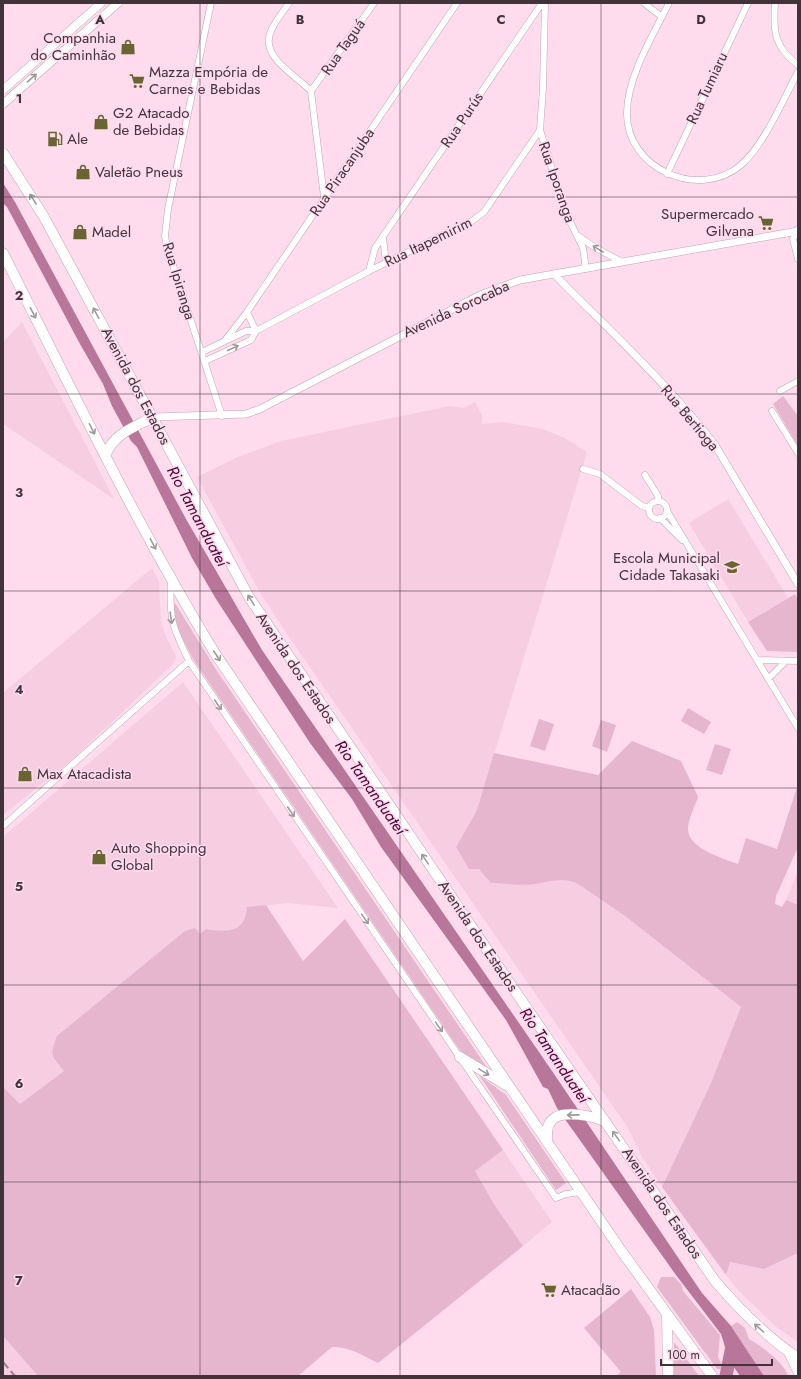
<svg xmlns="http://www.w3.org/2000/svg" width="801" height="1379" viewBox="0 0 801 1379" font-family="Jost,sans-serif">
<rect width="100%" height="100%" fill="#fedbed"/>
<path fill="#f7cde2" d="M22 322 114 499 3 424V342Z
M475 402 482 415V424L504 422 542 429 565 438 587 452 477 810 456 847 479 869 525 885 560 879 570 880 578 884 625 916 741 1007 711 1083 662 1187 642 1157 628 1128 287 634 258 589 197 477 238 457 281 441 450 406 464 408Z
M728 499 788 598 748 622 689 523Z
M152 568 159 582 161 622 165 634 176 657 174 663 75 757 3 815V693Z
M183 682 338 908 288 903 248 907 247 916 243 923 235 930 228 932 207 929 54 1060 64 1071 20 1104 3 1087V837Z
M798 871V905L786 900Z
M503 1150 552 1222 523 1246 494 1204 475 1171Z
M798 1253V1342L775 1326 739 1291 726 1275 730 1262 764 1269Z
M3 1336 34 1371 38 1376H3Z"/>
<path fill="#e6b6cf" d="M783 396 798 416V446L773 404Z
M795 594 798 600V652L767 651 748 622Z
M175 603 215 668 488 1069 467 1057 459 1049 195 662C188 650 168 615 175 603Z
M688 708 711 722 704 734 681 721Z
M539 719 554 724 545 751 530 746Z
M601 720 616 725 607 752 592 746Z
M632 741 681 761 698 797C695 806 689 817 688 827 686 848 723 858 738 864L746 838 777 849 798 784V847L776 896 775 904 782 907 786 900 798 905V1253L764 1269 730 1262 726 1275 662 1187 711 1083 741 1007 625 916 578 884C561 875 544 884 526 885 514 885 502 883 491 883L479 869H469L456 847 477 810 494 753 598 775Z
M715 744 731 749 722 775 706 770Z
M266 905 303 961 345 919 503 1150 475 1171 494 1204 523 1246 378 1363C364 1356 348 1346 332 1347L298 1376H38L3 1336V1087L20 1104 64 1071C52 1056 49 1057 57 1036L185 931 195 928 200 934 206 929C227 932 245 934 247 907Z
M479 1075 506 1095 566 1183 556 1190Z
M661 1277H674L681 1284 683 1291 720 1335 718 1357 722 1365 721 1369H717L657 1287Z
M631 1289 650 1317 654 1330 656 1376H616L621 1372 584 1328Z
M737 1322 745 1328 749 1339C761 1346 784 1362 788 1376H764L731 1326Z
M674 1342 699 1376H674Z"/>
<path fill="#b8769a" d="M3 183 15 202 186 519 262 650 550 1068 702 1293 731 1326 764 1376H740L729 1360 721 1334 676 1275 557 1108 548 1089 543 1087 506 1020 381 847 352 799 310 743 216 599 192 558 137 447 131 441 112 406 103 384 80 344 7 207 3 203Z"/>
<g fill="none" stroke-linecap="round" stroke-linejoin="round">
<path stroke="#b8769a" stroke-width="13" d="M726 1376 732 1346"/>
<defs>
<path id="minor" d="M211 3 168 209 165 236 167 247 222 416
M289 3C283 12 275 21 271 31 259 57 297 76 311 91L324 197
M644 3 662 17
M669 3C653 35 627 77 627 113 626 168 698 201 741 165 764 145 783 100 798 72
M775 3C773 31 774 47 798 65
M311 91 374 3
M540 130 565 211 583 248 585 262 584 269
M667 174 748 3
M798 229 793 239 798 259
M577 235 594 247 622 262
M383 238 386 262
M369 271 375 248 542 3
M247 312 256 331
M226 339 247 312 457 3
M202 352 246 331H256L369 271 472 221 484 212 540 130 543 88 545 3
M205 361 251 340 256 331
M780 391 798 381
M772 411 798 453
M583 469 600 474 642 506 649 508
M645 475 658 496 659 501
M649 510a9 9 0 1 1 18 0a9 9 0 1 1-18 0Z
M667 511 798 728
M660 518 682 540
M171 580C169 619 172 626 189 661L556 1198 566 1194 581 1192
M757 660 798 661
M768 679 786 661
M3 826 189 661"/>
<path id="tertiary" d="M554 274C608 329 668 384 715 445L798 584
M153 417 246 414 260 409 480 295 520 280 798 231"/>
<path id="secondary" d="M3 90 101 3
M3 104 118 3"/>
<path id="trunk" d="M3 153 44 217 249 597 515 991 715 1281C740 1310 766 1337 798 1358
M3 253C71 388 137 526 216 655L620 1249 712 1376
M105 456C114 433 133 428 153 417
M460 1057 506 1085
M547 1141C547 1134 546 1126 552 1120 562 1109 594 1116 606 1122
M667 1314 668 1376
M789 1352 798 1371"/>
</defs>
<use href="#minor" stroke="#c4a4b4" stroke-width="7"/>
<use href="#tertiary" stroke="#c4a4b4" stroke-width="8"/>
<use href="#secondary" stroke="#c4a4b4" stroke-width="9"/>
<use href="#trunk" stroke="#c4a4b4" stroke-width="11"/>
<use href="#minor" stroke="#fff" stroke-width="6"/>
<use href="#tertiary" stroke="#fff" stroke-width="7"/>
<use href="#secondary" stroke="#fff" stroke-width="8"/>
<use href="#trunk" stroke="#fff" stroke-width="10"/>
<path stroke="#9a838f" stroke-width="2" stroke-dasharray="8 4" stroke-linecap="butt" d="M3 1362 15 1376"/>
</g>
<defs><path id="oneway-shaft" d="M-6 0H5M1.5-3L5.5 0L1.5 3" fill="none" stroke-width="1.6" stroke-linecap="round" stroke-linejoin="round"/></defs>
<g stroke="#a0999c">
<use href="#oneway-shaft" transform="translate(32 78) rotate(-41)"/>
<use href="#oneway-shaft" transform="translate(33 199) rotate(-122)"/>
<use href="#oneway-shaft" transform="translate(598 249) rotate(-149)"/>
<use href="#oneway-shaft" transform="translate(33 313) rotate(63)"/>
<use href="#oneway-shaft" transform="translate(96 313) rotate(-118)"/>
<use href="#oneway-shaft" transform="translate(233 348) rotate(-25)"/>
<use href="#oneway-shaft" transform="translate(92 429) rotate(63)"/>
<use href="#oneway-shaft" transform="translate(153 544) rotate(62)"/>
<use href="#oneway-shaft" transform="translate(251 600) rotate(-122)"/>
<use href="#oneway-shaft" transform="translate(171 618) rotate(82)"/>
<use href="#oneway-shaft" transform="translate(217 656) rotate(57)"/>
<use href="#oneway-shaft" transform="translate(218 705) rotate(56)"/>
<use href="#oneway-shaft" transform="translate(291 812) rotate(56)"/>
<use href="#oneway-shaft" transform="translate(425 859) rotate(-124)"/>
<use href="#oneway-shaft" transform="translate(365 919) rotate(55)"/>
<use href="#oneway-shaft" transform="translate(439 1027) rotate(55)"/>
<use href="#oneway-shaft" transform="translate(484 1072) rotate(31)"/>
<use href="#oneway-shaft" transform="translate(573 1115) rotate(179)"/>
<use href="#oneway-shaft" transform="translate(616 1136) rotate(-125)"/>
<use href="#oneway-shaft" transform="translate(759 1328) rotate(-138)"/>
</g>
<path fill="none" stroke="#40333a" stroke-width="1" stroke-opacity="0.55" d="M200 3V1376M400 3V1376M601 3V1376M3 197H798M3 394H798M3 591H798M3 788H798M3 985H798M3 1182H798"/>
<defs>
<symbol id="shop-bare" viewBox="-9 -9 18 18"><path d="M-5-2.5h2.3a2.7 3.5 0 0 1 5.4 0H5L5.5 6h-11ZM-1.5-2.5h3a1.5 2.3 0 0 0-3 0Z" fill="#686532" stroke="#fedbed" stroke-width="2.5" paint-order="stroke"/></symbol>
<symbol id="supermarket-bare" viewBox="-9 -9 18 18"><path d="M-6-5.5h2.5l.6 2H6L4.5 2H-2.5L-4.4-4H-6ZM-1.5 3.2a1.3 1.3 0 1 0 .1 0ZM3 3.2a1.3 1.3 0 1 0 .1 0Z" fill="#686532" stroke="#fedbed" stroke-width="2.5" paint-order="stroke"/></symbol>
<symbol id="fuel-bare" viewBox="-9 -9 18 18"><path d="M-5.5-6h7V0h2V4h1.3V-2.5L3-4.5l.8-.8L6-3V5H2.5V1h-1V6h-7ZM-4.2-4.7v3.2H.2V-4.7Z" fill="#686532" stroke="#fedbed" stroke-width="2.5" paint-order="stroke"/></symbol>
<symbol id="school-bare" viewBox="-9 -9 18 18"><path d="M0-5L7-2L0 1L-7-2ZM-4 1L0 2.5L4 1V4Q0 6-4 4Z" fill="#686532" stroke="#fedbed" stroke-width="2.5" paint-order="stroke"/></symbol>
</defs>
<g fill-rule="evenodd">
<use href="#shop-bare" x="117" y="36" width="22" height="22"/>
<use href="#supermarket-bare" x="126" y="70" width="22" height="22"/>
<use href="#shop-bare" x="90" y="111" width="22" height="22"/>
<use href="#fuel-bare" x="44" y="128" width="22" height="22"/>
<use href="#shop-bare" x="72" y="161" width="22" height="22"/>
<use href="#supermarket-bare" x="755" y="212" width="22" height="22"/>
<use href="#shop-bare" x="69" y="221" width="22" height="22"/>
<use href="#school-bare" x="721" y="556" width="22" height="22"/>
<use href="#shop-bare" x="14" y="763" width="22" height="22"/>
<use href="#shop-bare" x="88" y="846" width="22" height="22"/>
<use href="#supermarket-bare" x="538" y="1279" width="22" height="22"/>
</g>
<g text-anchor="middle" stroke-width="3" stroke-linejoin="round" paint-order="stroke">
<g font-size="15" fill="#40333a" stroke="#fedbed" text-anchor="start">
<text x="116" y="43" text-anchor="end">Companhia<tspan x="116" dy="17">do Caminhão</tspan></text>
<text x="149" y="77">Mazza Empória de<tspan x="149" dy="17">Carnes e Bebidas</tspan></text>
<text x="113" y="118">G2 Atacado<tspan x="113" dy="17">de Bebidas</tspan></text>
<text x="67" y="144">Ale</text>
<text x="95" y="177">Valetão Pneus</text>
<text x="754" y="219" text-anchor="end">Supermercado<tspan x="754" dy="17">Gilvana</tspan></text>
<text x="92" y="237">Madel</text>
<text x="720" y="563" text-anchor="end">Escola Municipal<tspan x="720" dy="17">Cidade Takasaki</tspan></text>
<text x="37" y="779">Max Atacadista</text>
<text x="111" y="853">Auto Shopping<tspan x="111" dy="17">Global</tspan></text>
<text x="561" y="1295">Atacadão</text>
</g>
<g font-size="15" fill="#40333a" stroke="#fedbed">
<text transform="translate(343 47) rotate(-55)" y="5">Rua Taguá</text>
<text transform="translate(707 88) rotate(-65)" y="5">Rua Tumiaru</text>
<text transform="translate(462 120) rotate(-56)" y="5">Rua Purús</text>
<text transform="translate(342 172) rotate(-56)" y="5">Rua Piracanjuba</text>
<text transform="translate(557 182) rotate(71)" y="5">Rua Iporanga</text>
<text transform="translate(428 242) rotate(-26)" y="5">Rua Itapemirim</text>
<text transform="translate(179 281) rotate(73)" y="5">Rua Ipiranga</text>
<text transform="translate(456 309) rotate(-25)" y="5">Avenida Sorocaba</text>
<text transform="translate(136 386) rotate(62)" y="5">Avenida dos Estados</text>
<text transform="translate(690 418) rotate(50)" y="5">Rua Bertioga</text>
<text transform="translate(296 668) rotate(56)" y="5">Avenida dos Estados</text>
<text transform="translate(478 936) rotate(56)" y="5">Avenida dos Estados</text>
<text transform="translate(662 1203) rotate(56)" y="5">Avenida dos Estados</text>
</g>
<g font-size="16" font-style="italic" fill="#4f0035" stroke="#fedbed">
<text transform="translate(198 516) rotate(62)" y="6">Rio Tamanduateí</text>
<text transform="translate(371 787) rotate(55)" y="6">Rio Tamanduateí</text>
<text transform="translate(555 1055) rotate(56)" y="6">Rio Tamanduateí</text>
</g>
</g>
<g font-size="13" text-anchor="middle" font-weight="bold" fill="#40333a" stroke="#fedbed" stroke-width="3" stroke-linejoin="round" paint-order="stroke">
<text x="100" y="24">A</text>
<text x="300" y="24">B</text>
<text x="501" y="24">C</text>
<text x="701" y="24">D</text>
<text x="19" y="103">1</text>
<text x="19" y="300">2</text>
<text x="19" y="497">3</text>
<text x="19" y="694">4</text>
<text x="19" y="891">5</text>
<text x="19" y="1088">6</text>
<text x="19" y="1285">7</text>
</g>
<rect width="801" height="1379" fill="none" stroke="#40333a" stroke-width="8"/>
<path d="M661 1359v6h111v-6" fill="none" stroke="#40333a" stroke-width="2"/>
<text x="667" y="1359" font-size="12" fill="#40333a" stroke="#fedbed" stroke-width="3" paint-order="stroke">100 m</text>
</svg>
